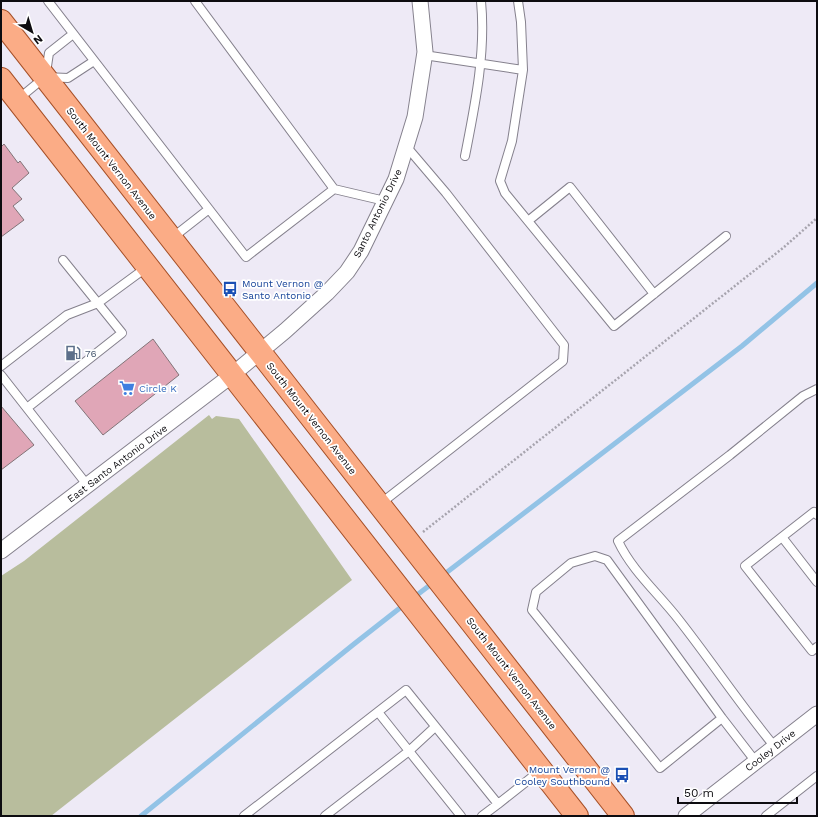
<svg xmlns="http://www.w3.org/2000/svg" width="818" height="817" viewBox="0 0 818 817" font-family="'Work Sans',sans-serif">
<rect width="100%" height="100%" fill="#eeeaf6"/>
<path fill="#b8bd9d" d="M209 415 212 419 216 416 239 419 352 580 51 816H1V576L24 561Z"/>
<g fill="none" stroke-linecap="round" stroke-linejoin="round">
<path stroke="#93c3e6" stroke-width="5" d="M442 576 742 346 817 283
M413 598 434 582
M141 816 354 644 405 604"/>
</g>
<path fill="#e0a6b7" stroke="#827478" d="M4 144 18 163 20 161 29 173 12 188 22 199 13 206 24 220 1 237V147Z
M153 339 179 375 103 435 75 401Z
M1 406 34 445 1 470Z"/>
<g fill="none" stroke-linecap="round" stroke-linejoin="round">
<defs>
<path id="lane" d="M48 1 246 257 334 189 195 1
M518 1 521 22 523 70 512 141 500 181 505 193 614 326 726 236
M424 55 523 70
M46 73 49 53 73 34
M17 100 45 77 68 78 94 61
M465 156C475 105 486 53 481 1
M334 189 385 201
M528 221 570 187 654 294
M172 238 209 209
M1 366 67 315 98 303 147 267
M1 375 88 486
M27 408 122 333 63 260
M380 504 563 361 564 345 446 193 406 146
M782 537 814 512 817 515
M817 582 782 537 745 566 812 651 817 647
M378 712 409 751 435 727
M722 718 660 768 532 610 536 592 571 563 595 556 607 560 722 718 756 762
M775 747C741 706 712 662 679 620 659 594 632 571 618 541L730 455 803 396 817 389
M244 816 406 690 498 804 541 770
M325 816 409 751 461 816
M482 816 498 804
M766 816 817 776"/>
<path id="street" d="M1 551 232 375 285 331 327 293 347 272 361 251 396 179 415 117 425 52 420 1
M686 816 817 714"/>
<path id="primary" d="M1 21 623 816
M1 79 577 816"/>
</defs>
<use href="#lane" stroke="#85818d" stroke-width="10"/>
<use href="#street" stroke="#85818d" stroke-width="17"/>
<use href="#primary" stroke="#a65028" stroke-width="24"/>
<path stroke="#a7a4ae" stroke-width="2.5" stroke-dasharray="2 2" stroke-linecap="butt" d="M423 532 783 248 817 218"/>
<use href="#lane" stroke="#fff" stroke-width="8"/>
<use href="#street" stroke="#fff" stroke-width="15"/>
<use href="#primary" stroke="#fbac86" stroke-width="22"/>
</g>
<defs>
<symbol id="bus-bare" viewBox="-9 -9 18 18"><path d="M-5-6H5V4H4V6H2V4H-2V6H-4V4H-5ZM-3.5-4V0h7V-4ZM-3.5 1.2v1.5H-2V1.2ZM2 1.2v1.5H3.5V1.2Z" fill="#1a4fb4" stroke="#fff" stroke-width="2.5" paint-order="stroke"/></symbol>
<symbol id="fuel-bare" viewBox="-9 -9 18 18"><path d="M-5.5-6h7V0h2V4h1.3V-2.5L3-4.5l.8-.8L6-3V5H2.5V1h-1V6h-7ZM-4.2-4.7v3.2H.2V-4.7Z" fill="#5c6f8a" stroke="#fff" stroke-width="2.5" paint-order="stroke"/></symbol>
<symbol id="supermarket-bare" viewBox="-9 -9 18 18"><path d="M-6-5.5h2.5l.6 2H6L4.5 2H-2.5L-4.4-4H-6ZM-1.5 3.2a1.3 1.3 0 1 0 .1 0ZM3 3.2a1.3 1.3 0 1 0 .1 0Z" fill="#3f7fe0" stroke="#fff" stroke-width="2.5" paint-order="stroke"/></symbol>
</defs>
<g fill-rule="evenodd">
<use href="#bus-bare" x="219" y="278" width="22" height="22"/>
<use href="#fuel-bare" x="62" y="342" width="22" height="22"/>
<use href="#supermarket-bare" x="116" y="377" width="22" height="22"/>
<use href="#bus-bare" x="611" y="764" width="22" height="22"/>
</g>
<g text-anchor="middle" stroke-width="3.5" stroke-linejoin="round" paint-order="stroke">
<g font-size="10" fill="#0d0c10" stroke="#fff">
<text transform="translate(112 163) rotate(52)" y="4">South Mount Vernon Avenue</text>
<text transform="translate(377 213) rotate(-64)" y="4">Santo Antonio Drive</text>
<text transform="translate(312 418) rotate(52)" y="4">South Mount Vernon Avenue</text>
<text transform="translate(117 463) rotate(-37)" y="4">East Santo Antonio Drive</text>
<text transform="translate(512 673) rotate(52)" y="4">South Mount Vernon Avenue</text>
<text transform="translate(770 750) rotate(-38)" y="4">Cooley Drive</text>
</g>
<g font-size="10" fill="#164399" stroke="#fff" text-anchor="start">
<text x="242" y="287">Mount Vernon @<tspan x="242" dy="12">Santo Antonio</tspan></text>
<text x="610" y="773" text-anchor="end">Mount Vernon @<tspan x="610" dy="12">Cooley Southbound</tspan></text>
</g>
<g font-size="10" fill="#4e5e75" stroke="#fff" text-anchor="start">
<text x="85" y="357">76</text>
</g>
<g font-size="10" fill="#366cbe" stroke="#fff" text-anchor="start">
<text x="139" y="392">Circle K</text>
</g>
</g>
<rect width="818" height="817" fill="none" stroke="#0d0c10" stroke-width="4"/>
<g transform="translate(32 32) rotate(142)" stroke="#ffffff" stroke-width="3" paint-order="stroke">
<path d="M0-3L7 15L0 10L-7 15Z" fill="#0d0c10"/>
<text y="-6" font-size="11" font-weight="bold" text-anchor="middle" fill="#0d0c10">N</text>
</g>
<path d="M678 797v6h119v-6" fill="none" stroke="#0d0c10" stroke-width="2"/>
<text x="684" y="797" font-size="12" fill="#0d0c10" stroke="#ffffff" stroke-width="3" paint-order="stroke">50 m</text>
</svg>
